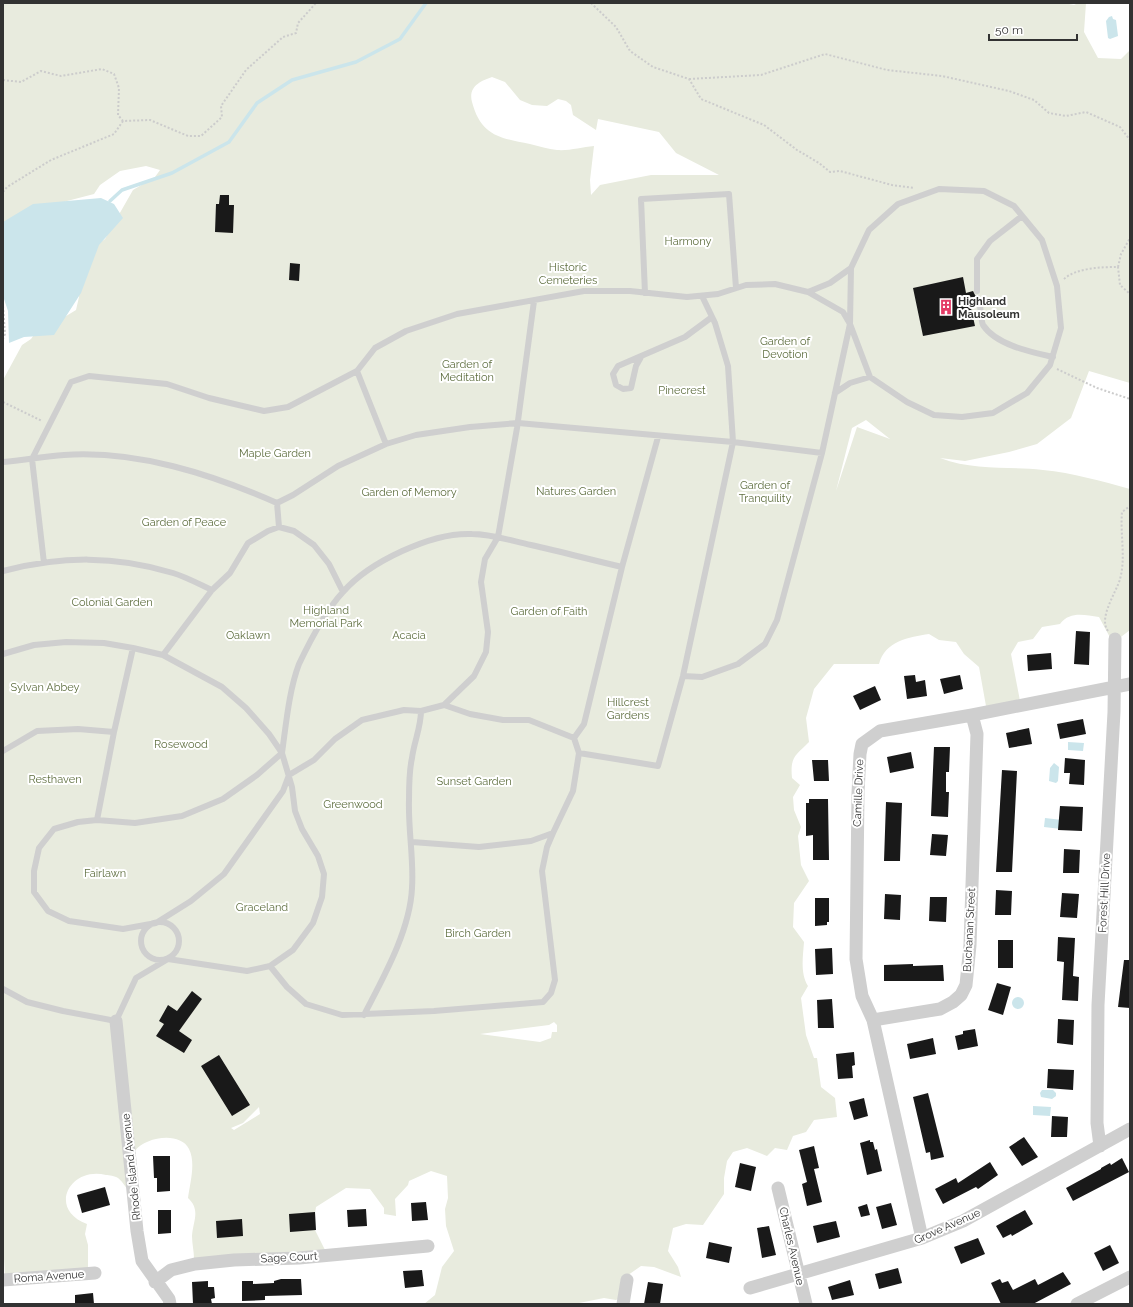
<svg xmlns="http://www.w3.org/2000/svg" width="1133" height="1307" viewBox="0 0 1133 1307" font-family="Raleway,sans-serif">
<rect width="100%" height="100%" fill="#fff"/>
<path fill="#e8ebde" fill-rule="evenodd" d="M3 3H1064L1074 5 1078 3H1086L1084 32 1098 58 1121 59 1130 50V383L1089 371 1071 418 1037 444 1009 452 965 461 940 458C974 471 1008 466 1043 470 1073 473 1101 481 1130 489V630L1113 643 1099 617C1084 615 1070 611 1060 624L1042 627 1033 639 1018 642 1011 654 1020 701 986 706 979 667 964 654 956 642 939 640 929 634C909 637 885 641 879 664H834L814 689 806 718 809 742C795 756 790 757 792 778L800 785 793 797 794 810 801 827 798 836 801 865 809 881 794 903 793 927 804 942C803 957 800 973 808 986L801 998 806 1035 814 1058H817L821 1087 835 1098 837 1117 814 1120 806 1132 793 1136 787 1150 775 1148 767 1156 747 1148 733 1152 727 1161 724 1178V1194L703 1225 686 1224 673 1228 668 1251 678 1267 681 1277 654 1267 641 1266 621 1280 618 1299 616 1300 604 1298 574 1304H424L435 1295 442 1267 454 1251 446 1226 445 1209 448 1198 447 1176 431 1171 409 1181 408 1185 395 1199 396 1216 384 1214V1208L370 1189 346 1188 316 1207 313 1226 326 1252 194 1259C194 1251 192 1244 192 1236 193 1221 201 1210 188 1198 190 1183 196 1163 189 1149 180 1131 145 1137 135 1151 131 1157 129 1181 128 1190 125 1186 121 1180 118 1178 115 1176 109 1175 106 1175 70 1166 47 1209 87 1224L85 1234 88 1245V1274L5 1277 3 1240V380L22 345 31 339 38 329 58 321 76 310 79 297 77 275 94 247 105 239 133 190 155 177 160 170 146 166 120 171 100 185 94 194 67 201 3 227ZM492 77 505 82 520 100 532 105 547 106 558 99 566 101 571 105 573 115 596 130 598 119 659 132 676 153 719 175H651L600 185 591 195 590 180 594 146C582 147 569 151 557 150 548 149 539 146 530 144 500 138 481 136 472 102 468 87 480 81 492 77ZM866 420 890 439 857 427 836 491 852 428ZM554 1022 557 1025V1032H552L551 1038 540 1042 480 1034 549 1025ZM259 1107 260 1114 234 1130 231 1128 243 1123Z"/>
<path fill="#cbe5eb" d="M1112 16 1113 19 1116 20 1118 36 1110 39 1108 38 1106 21 1109 17Z
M101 198 114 204 123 218 99 245 81 293 54 335 24 337 9 343 8 311 3 296V222L33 204Z
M1068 742 1084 743 1083 751 1068 750Z
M1054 763 1059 767 1058 781 1056 783 1049 781 1050 768Z
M1045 818 1062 820 1061 829 1044 827Z
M1012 1003a6 6 0 1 1 12 0a6 6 0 1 1-12 0Z
M1042 1090H1053L1056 1093V1096L1052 1099 1041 1097 1040 1093Z
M1033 1106 1051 1107 1050 1116 1033 1115Z"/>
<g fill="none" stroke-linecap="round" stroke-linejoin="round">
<path stroke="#cbe5eb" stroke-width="3.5" d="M110 201 122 190 172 173 229 142 257 103 292 80 356 62 400 39 426 3"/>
</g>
<path fill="#191919" d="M220 195H229V205H234L233 233 215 232 216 204H219Z
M290 263 300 264 299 281 289 280Z
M963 277 966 293 973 291 975 295H979L981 302 977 303 976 307 971 308 975 326 923 336 913 288Z
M1076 631 1090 632 1089 665 1074 664Z
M1051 653 1052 669 1028 671 1027 655Z
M915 675 916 682 925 680 927 696 907 699 904 676Z
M960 675 963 689 944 694 940 679Z
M875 686 881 700 860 710 853 696Z
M1083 719 1086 734 1060 739 1057 724Z
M1029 728 1032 744 1009 748 1006 733Z
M934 747H950L949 772H946V792H949L948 817 931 816Z
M911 752 914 768 890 773 887 757Z
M1065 758 1085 760 1084 785 1069 784 1070 773H1064Z
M812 760H828L829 781H814Z
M1002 770 1017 771 1012 872H996Z
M809 799H828L829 860H813V835L806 836V803H809Z
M886 802 902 803 900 861H884Z
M1060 806 1083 807 1082 831 1058 830Z
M932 834 948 835 946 856 930 855Z
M1064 849 1080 850 1079 873H1063Z
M996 890 1012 891 1011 915H995Z
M1062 893 1079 894 1077 918 1060 917Z
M885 894 901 895 900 920 884 919Z
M930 897H947L946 922 929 921Z
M815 898H829V922H827V925L815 926Z
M1058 937 1075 938 1073 976 1079 977 1078 1001 1062 1000 1064 962 1057 961Z
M998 940H1013V968H998Z
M832 948 833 974 816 975 815 949Z
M1124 960H1130V1008L1118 1007Z
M913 964V966L943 965 944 981H884V965Z
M997 983 1011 987 1003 1015 988 1010Z
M192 991 202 999 179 1031 192 1040 184 1053 156 1036 164 1024 159 1021 168 1005 177 1011Z
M832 999 834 1028H818L817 1000Z
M1058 1019 1074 1020 1073 1045 1057 1043Z
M975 1029 978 1046 958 1050 955 1036 963 1034V1031Z
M933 1038 936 1054 910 1059 907 1044Z
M854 1052 855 1065 852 1066 853 1078 838 1079 836 1054Z
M219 1055 250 1105 232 1116 201 1066Z
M1048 1069 1074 1070 1073 1090 1047 1088Z
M928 1093 944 1157 931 1160 930 1152 926 1153 913 1097Z
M864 1098 868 1116 854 1120 849 1102Z
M1052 1116 1068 1117 1067 1137H1051Z
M1024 1137 1038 1157 1022 1166 1009 1147Z
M870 1140V1142H873L875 1150 877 1149 882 1171 867 1175 860 1143Z
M814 1146 819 1168 814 1169 822 1202 807 1206 802 1184 807 1182 799 1150Z
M153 1156H170V1191L157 1192V1178H154Z
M1122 1158 1129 1172 1073 1201 1066 1188 1101 1169V1168L1110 1163 1111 1165Z
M990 1162 998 1175 978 1189 976 1187 943 1204 935 1189 956 1178 958 1183Z
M740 1163 756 1167 751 1191 735 1187Z
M105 1187 110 1205 82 1213 77 1195Z
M426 1202 428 1220 412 1221 411 1203Z
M891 1203 897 1225 882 1229 876 1207Z
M867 1204 870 1215 861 1217 858 1207Z
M366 1209 367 1226 348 1227 347 1210Z
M158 1210H171V1233L158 1234Z
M1025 1210 1033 1224 1012 1236 1011 1234 1003 1238 996 1226Z
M315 1212 316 1230 290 1232 289 1214Z
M242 1219 243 1236 217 1238 216 1221Z
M836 1221 840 1237 817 1243 813 1226Z
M769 1226 776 1255 762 1258 757 1228Z
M978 1238 985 1254 961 1264 954 1247Z
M709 1242 732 1247 729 1263 706 1258Z
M1110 1245 1119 1263 1103 1271 1094 1253Z
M898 1268 902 1283 879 1289 875 1274Z
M422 1270 424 1286 405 1288 403 1271Z
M1063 1272 1071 1284 1033 1304H1001L991 1283 1000 1279 1002 1283 1008 1281 1013 1290 1035 1279 1038 1285Z
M281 1279H301L302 1295 265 1296V1300L242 1301V1281H253V1284L274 1283V1281Z
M850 1280 854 1295 832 1300 828 1287Z
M208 1281V1287H214L215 1298 211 1299 212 1304H193L192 1282Z
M648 1282 663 1284 660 1304H644Z
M93 1293 94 1304H75V1295Z"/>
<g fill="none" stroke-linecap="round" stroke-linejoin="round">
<path stroke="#ccc" stroke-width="2" stroke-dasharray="2 2" stroke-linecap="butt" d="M591 3 616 27 630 51 653 67 689 79 701 99 764 125 797 150 819 163 830 172 840 171 892 185 914 188
M689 79 761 75 825 54 887 70 942 76 1009 91 1034 100 1049 113 1066 116 1086 112 1120 127 1130 140
M3 80 21 82 41 71 61 76 102 69 114 74 119 88 118 115 123 121 150 120 188 136H201L222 117 221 106 246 70 283 37 296 33 298 23 316 3
M3 192 7 187 51 160 114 134 123 121
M1118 267 1121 254 1130 238
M1064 279C1076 268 1101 267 1118 267L1120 285 1130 294
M3 306 5 334 3 339
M1057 369 1097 388 1130 399
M3 402 42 421
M1108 631C1098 618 1116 593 1120 579 1126 558 1120 534 1122 512L1130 506"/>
<path stroke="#cfcfcf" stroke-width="6" d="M851 268 850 324 870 377
M977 291V259L990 241 1022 216
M808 292 830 283 851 268 869 230 898 204 939 189 984 191 1014 206 1042 240 1057 286 1061 328 1050 365 1027 393 993 413 962 417 934 415 907 402 870 377 850 383 835 393
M645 293 641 199 729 194 736 288
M534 301 517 428 498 537 485 559 481 582 488 632 486 652 474 676 444 705 421 711 404 710 362 720 335 739 314 760 289 775 283 791 224 874 191 901 156 923 123 929 69 921 48 911 34 892V871L39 848 54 829 78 822 97 820 135 823 182 816 223 799 257 775 282 753C286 725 289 690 299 664 309 643 327 609 343 592 369 562 432 532 472 534 492 534 512 541 531 545 562 552 592 560 622 567
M980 306C981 312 981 320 983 325 996 345 1031 352 1053 357
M641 357 636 366 631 388 623 389 616 385 613 374 618 366 685 337 712 317
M357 371 386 444
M3 462C23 461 43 456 64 455 137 450 211 474 277 503L279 527
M277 503 293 495 338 466 386 444 416 435 470 427 518 423 733 442 822 453
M44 563 32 459 71 382 89 376 167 384 209 398 264 411 288 407 357 371 375 348 406 331 457 314 584 291H630L687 297 718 294 746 285 775 284 808 292 843 312 850 324 822 453 777 620 765 644 738 664 702 677 683 676
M3 571C61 556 115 555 173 573 186 577 199 584 212 590
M3 654 34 645 66 642 104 643 133 648 163 655 222 687 246 708 269 734 282 753 292 787 295 811 302 829 318 856 324 874 322 897 313 923 293 950 270 966 247 971 168 959 136 978 116 1021 63 1011 27 1002 3 989
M163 655 212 590 230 573 248 543 268 531 279 527 294 531 314 545 329 564 343 592
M444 705 470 714 503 720H529L574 738 579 753
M574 738 584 724 622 567 658 437
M3 751 37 731 78 729 114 732
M97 820 114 732 133 648
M412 842 479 847 531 841 553 833 573 791 579 753 658 766 683 676 733 442 728 366 715 323 702 296
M141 941a19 19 0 1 1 38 0a19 19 0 1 1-38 0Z
M270 966 287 987 306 1004 342 1015 434 1011 543 1002 551 993 555 980 542 871 547 847 553 833
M364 1015C383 978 410 931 412 888 414 859 408 830 409 800 409 787 409 771 412 758 414 742 421 727 421 711"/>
<path stroke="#cfcfcf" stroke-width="13" d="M873 1020 862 996 856 959 858 793 860 754 862 744 880 731 972 715 1130 684
M116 1021 137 1231 142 1261 169 1299 170 1304
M1100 1146 1097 1123 1098 1005 1114 712 1115 639
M778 1188 806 1304
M922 1238 873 1020 940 1009 953 1002 961 995 966 985 970 945 977 734 972 715
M3 1280 95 1273
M155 1282 171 1270 195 1264 234 1260 299 1258 428 1246
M750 1288 922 1238 963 1221 1130 1129
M623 1304 627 1280
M1077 1304 1130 1277"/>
</g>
<defs>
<symbol id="building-bare" viewBox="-9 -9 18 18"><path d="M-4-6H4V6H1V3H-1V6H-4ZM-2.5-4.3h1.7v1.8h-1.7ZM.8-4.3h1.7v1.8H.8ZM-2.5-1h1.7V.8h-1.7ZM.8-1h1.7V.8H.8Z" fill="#e33b66" stroke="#fff" stroke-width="2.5" paint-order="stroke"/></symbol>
</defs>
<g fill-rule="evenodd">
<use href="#building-bare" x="935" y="296" width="22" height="22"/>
</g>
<g text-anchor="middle" stroke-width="4" stroke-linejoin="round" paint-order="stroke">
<g font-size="11" fill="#5e6e3f" stroke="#fff">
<text x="688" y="245">Harmony</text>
<text x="568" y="271">Historic<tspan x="568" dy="13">Cemeteries</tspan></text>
<text x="785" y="345">Garden of<tspan x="785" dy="13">Devotion</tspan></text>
<text x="467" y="368">Garden of<tspan x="467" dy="13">Meditation</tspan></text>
<text x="682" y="394">Pinecrest</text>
<text x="275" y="457">Maple Garden</text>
<text x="765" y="489">Garden of<tspan x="765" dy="13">Tranquility</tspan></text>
<text x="576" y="495">Natures Garden</text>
<text x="409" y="496">Garden of Memory</text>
<text x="184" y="526">Garden of Peace</text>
<text x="112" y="606">Colonial Garden</text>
<text x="326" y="614">Highland<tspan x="326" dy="13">Memorial Park</tspan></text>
<text x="549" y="615">Garden of Faith</text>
<text x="248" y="639">Oaklawn</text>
<text x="409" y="639">Acacia</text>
<text x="45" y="691">Sylvan Abbey</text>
<text x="628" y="706">Hillcrest<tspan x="628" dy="13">Gardens</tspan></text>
<text x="181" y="748">Rosewood</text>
<text x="55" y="783">Resthaven</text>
<text x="474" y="785">Sunset Garden</text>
<text x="353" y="808">Greenwood</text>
<text x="105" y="877">Fairlawn</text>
<text x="262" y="911">Graceland</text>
<text x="478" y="937">Birch Garden</text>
</g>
<g font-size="11" font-weight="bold" fill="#323232" stroke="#fff" text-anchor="start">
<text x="958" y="305">Highland<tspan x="958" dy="13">Mausoleum</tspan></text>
</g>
<g font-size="11" fill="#323232" stroke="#fff">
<text transform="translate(858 793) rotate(-88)" y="4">Camille Drive</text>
<text transform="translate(1104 893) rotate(-87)" y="4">Forest Hill Drive</text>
<text transform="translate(969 930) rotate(-87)" y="4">Buchanan Street</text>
<text transform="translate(131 1167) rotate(-96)" y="4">Rhode Island Avenue</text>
<text transform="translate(947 1226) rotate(-24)" y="4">Grove Avenue</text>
<text transform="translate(792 1246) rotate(77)" y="4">Charles Avenue</text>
<text transform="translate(289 1257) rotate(-3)" y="4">Sage Court</text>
<text transform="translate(49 1276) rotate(-4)" y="4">Roma Avenue</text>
</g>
</g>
<rect width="1133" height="1307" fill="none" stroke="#323232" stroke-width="8"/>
<path d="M989 34v6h88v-6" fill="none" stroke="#323232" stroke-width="2"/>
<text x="995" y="34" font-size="12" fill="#323232" stroke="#ffffff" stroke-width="3" paint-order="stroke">50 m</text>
</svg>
